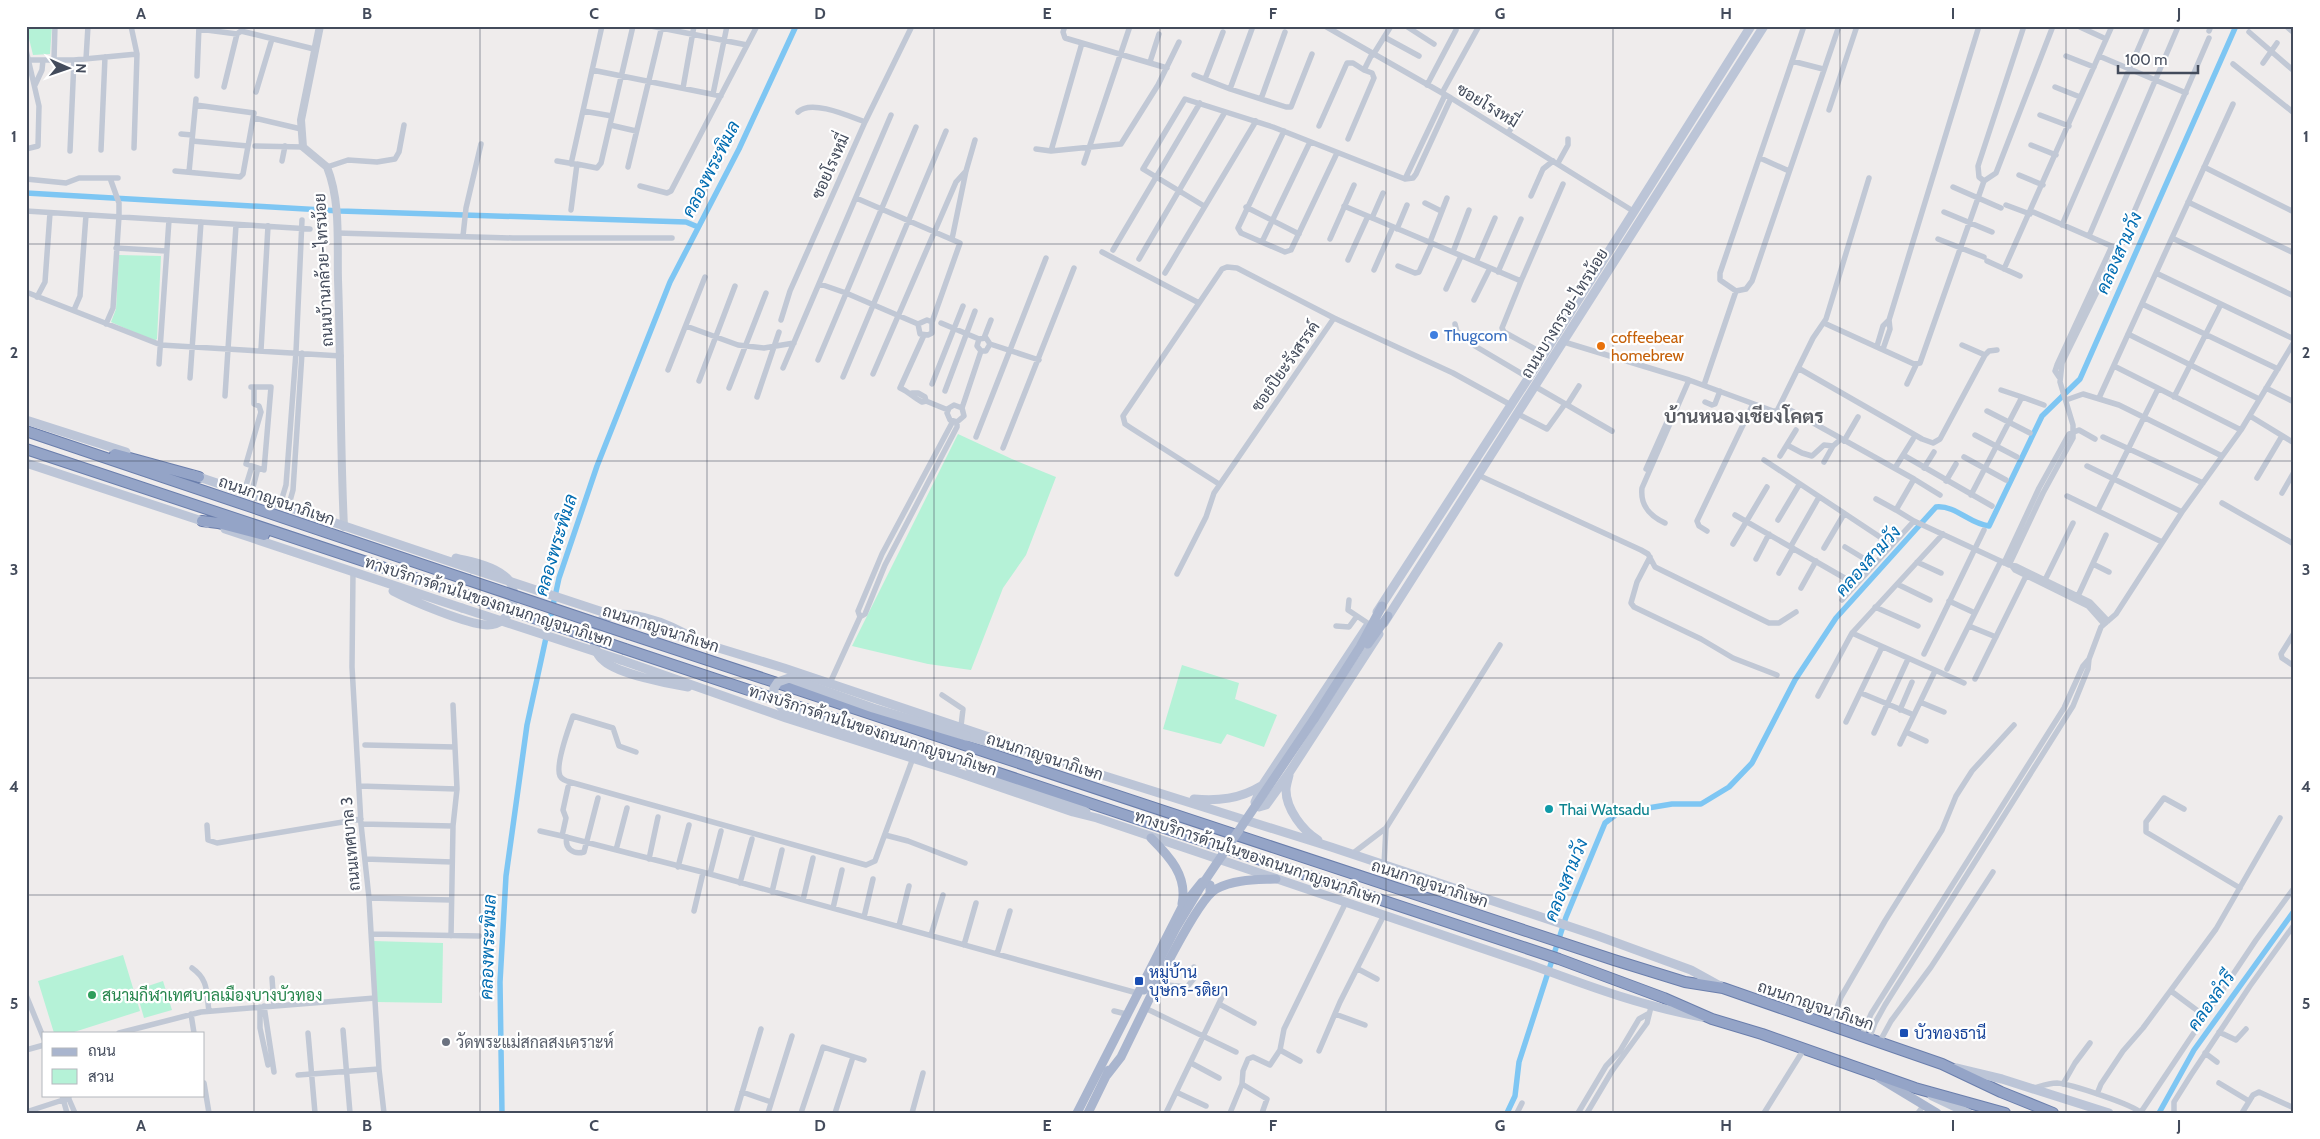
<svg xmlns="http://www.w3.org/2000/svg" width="2320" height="1139" viewBox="0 0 2320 1139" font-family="Cabin,Sarabun,sans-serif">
<rect width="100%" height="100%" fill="#efecec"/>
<path fill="#b5f2d7" d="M26 26H52L50 54 33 55Z
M119 255 161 256 157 339 154 341 111 322 116 309Z
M958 434 1012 459 1056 477 1026 555 1003 588 971 670 928 664 852 646Z
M1182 665 1239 683 1235 699 1277 715 1264 747 1227 734 1221 744 1163 729Z
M373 941 443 943 442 1003 376 1002Z
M123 955 140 1011 71 1033H54L38 981Z
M163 981 172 1010 144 1018 136 990Z"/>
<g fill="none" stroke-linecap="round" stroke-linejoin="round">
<path stroke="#7ec6f3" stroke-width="5.5" d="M26 193 340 211 686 222 698 227
M502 1113 500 982 506 876 527 725 559 578 597 466 670 282 739 149 796 26
M1507 1113 1515 1096 1519 1062 1566 917 1605 823 1618 813 1672 804H1701L1729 787 1752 763 1795 680 1836 618 1936 507C1956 505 1969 524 1989 526L2042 416 2080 379 2236 26
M2159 1113 2194 1050 2294 911"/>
<defs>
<path id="trunk" d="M26 431 468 580
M26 449 466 595
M115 454 199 477
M202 521 218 523 264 535
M629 634 1614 960 1685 982 1723 988 1942 1064 2001 1092 2053 1113
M625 649 1559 959 1664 998 1712 1019 1762 1034 1915 1088 2005 1113"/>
</defs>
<use href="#trunk" stroke="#6a7eac" stroke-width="12"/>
<path stroke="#c1c8d5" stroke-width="5.5" d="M131 26 137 54 134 148
M651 26 747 45
M1065 26 1063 32 1065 38 1167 68
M1325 26 1451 98 1633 211
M1406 26 1434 44
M1804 26 1720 273V280L1736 291 1746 289 1752 281 1839 26
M2286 26 2294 33
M2080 27 2106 39
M199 29 237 34 241 31 314 49
M2209 31 2211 26
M2249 32 2294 71
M1384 37 1419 56
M26 50 39 106 38 146 26 149
M1373 55 1391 26
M2066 56 2094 67
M2099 56 2186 93
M86 59 88 26
M29 60H74L137 54
M54 60 55 26
M1792 61 1823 69
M1150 62 1159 34
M2263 63 2277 43
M2233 64 2294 113
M592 70 721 96
M1194 75 1230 89 1253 26
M197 76 199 26
M1205 79 1223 32
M35 85 42 70 43 60
M1427 85 1456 30
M224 87 237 34
M2055 87 2080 97
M683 88 694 26
M1230 89 1286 107H1291L1312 54
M256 92 272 39
M1442 93 1479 26
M713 94 727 26
M1261 99 1285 32
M1829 110 1857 26
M583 111 612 116
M798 112C811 99 849 116 865 122
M2040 115 2069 126
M254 118 301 129
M610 125 636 131
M1319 126 1347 63H1353L1364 70
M1284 131 1238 228 1241 233 1285 252 1291 250 1337 153
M1508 133 1523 111
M181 134 192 135
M1348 139 1374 78 1372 73 1364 70 1372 54
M192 141 248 146
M2031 145 2056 155
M255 146 303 147
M1036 149 1051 151 1121 144 1158 85 1179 42
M101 150 105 57
M70 151 74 60
M1051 151 1082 43
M1760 158 1789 171
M282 161 285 146
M557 161 575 164
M1084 163 1130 26
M1558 163 1568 145V139
M571 164 602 26
M327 167 348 160 377 162 395 159 399 152 404 125
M628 167 662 26
M2204 167 2294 212
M175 171 240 177 243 174 254 113 196 105
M189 172 196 99
M2019 175 2043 185
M110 178H118
M26 179 66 183 79 178H110L119 203V216L113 308 106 324
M1405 179 1445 95
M1984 181 1979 177 1978 166 2024 26
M640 186 667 193 671 191 757 26
M1953 187 2001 208
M1531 196 1543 169 1553 161
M856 198 960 243 932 322V333L928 335 920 334 918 324 927 320 932 322
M2188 202 2294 253
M1425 203 1441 211
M2006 205 2030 214
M1204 206 1143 169 1185 99 1273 127 1405 179 1413 178 1416 174 1451 98
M1344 206 1521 281 1502 328 1504 332 1544 354
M1246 207 1299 234
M571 210 577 164 597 168 601 163 633 26
M26 211 310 229
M2031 211 2116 248
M1944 212 1992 232
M1372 218 1383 193
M2062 225 2148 26
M1397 229 1407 205
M337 233 513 238H672
M463 236 466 208 481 144
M2089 236 2178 27
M2172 238 2294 296
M952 239 966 171 975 140
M1330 239 1354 185
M1938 239 1984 257
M1262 242 1310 142
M1430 242 1447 198
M116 248 166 251
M1113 250 1200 103
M1102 252 1199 303
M1453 252 1469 210
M1139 259 1225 112
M1348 260 1368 216
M1987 261 2020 276
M1476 262 1495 218
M1398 266 1415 273 1419 272 1432 243
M2004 269 2112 26
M1374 270 1393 227
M1498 272 1521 219
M1165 273 1256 121
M2156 273 2294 339
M1521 281 1563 184
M820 284 846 293 918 324
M1446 289 1461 256
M26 292 161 345 341 356
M37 297 45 282 50 213
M1474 300 1490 268
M2142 304 2278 369
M74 310 80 296 86 215
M781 320 790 291 865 122 912 26
M941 323 979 339
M1824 323 1914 364 1920 363 1984 181 1996 173 2053 26
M1455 324 1457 332 1466 337 1475 346 1529 378
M686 326 738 345 764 348 794 343
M2128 334 2259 399
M924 335 900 388C909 392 914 398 922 402L926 401 948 410
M984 338 991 320
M1564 342 1689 380 1773 411H1777L1813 338 1826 319 1869 178
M990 344 986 351H981L977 346 979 339 986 338 990 344 1039 360
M1962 345 1985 355
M1877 346 1883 326 1889 320
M1883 349 1890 329 1889 320 1979 26
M261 350 268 226
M818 360 916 127
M159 364 169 220
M2114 366 2241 430
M783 368 891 115
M1798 368 1922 439 1933 443 1940 439 1985 355 1989 351 1997 350
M668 370 705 277
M873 374 956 182 966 171
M843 377 946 131
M2059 377 2055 371 2057 365 2112 246
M190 378 201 222
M699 381 735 286
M932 384 963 306
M1907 384 1916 365
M1704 385 1736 291
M251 387H271L264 470 246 464 261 412 259 406 254 404V387
M1536 387 1612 431
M729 388 766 293
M2266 388 2294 402
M2001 390 2022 397
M945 391 975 311
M912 393H918L925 397 926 401
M225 396 236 225
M757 397 779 332
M2174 397 2221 304
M2099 398 2233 104
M2066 400 2083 394 2119 405 2222 456
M1705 402 1712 405 1715 404 1720 391
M1567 405 1579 386
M1781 405 1914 479 1896 510 1914 521 2009 565 2016 566 2090 602 2108 621
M962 408 954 405 949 408 947 413 950 420 957 422 964 416 962 408 981 351
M1987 411 2030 433
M1518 414 1547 429 1565 404
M2250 416 2294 443
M1975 435 2017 457
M976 437 1046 258
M2103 437 2203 483
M1844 441 1858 417
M1787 445 1802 453 1812 456 1824 445 1833 446 1841 439
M1003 448 1074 268
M1903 455 1913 439
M1780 456 1796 430
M1964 457 2006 480
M1764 460 1892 545
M1824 462 1833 446
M2087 466 2182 512
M1895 468 1903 455 1992 506
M1924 468 1934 452
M1646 469 1671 413
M1478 475 1641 550 1648 554 1655 567 1769 623H1779L1796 612
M2257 478 2282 436
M1914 479 1940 495
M1946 481 1956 464
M1219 484 1131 428 1125 424 1123 416 1222 269 1227 267 1237 268 1334 318
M244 492 252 466
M2282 493 2294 472
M251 495 258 468
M1971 495 2022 397 2044 405
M2067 496 2162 542
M1876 499 1896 510
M2222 503 2294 544
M280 505 286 485 296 352 302 220
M288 508 293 490 302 353
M2098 510 2158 389
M1735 515 1855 584
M1778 520 1799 485
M1665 523C1650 516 1640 506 1642 488L1689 380
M1707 531 1699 526 1697 521 1753 404
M1943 534 1852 633 1964 683
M1733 544 1767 487
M1791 546 1819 497
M1845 547 1873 564
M1824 548 1844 514
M1650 557 1637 582 1631 603 1634 607 1701 639 1733 658 1777 675
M1756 559 1769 534
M1917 562 1941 573
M2004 563 2039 488 2069 434 2079 430 2095 439
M2093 564 2109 572
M2009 565 2043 493 2073 438V425L2060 382 2062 363 2118 249 2209 38
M2012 566 2015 570 2088 606 2104 624
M353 572 352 667 361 824 369 898 379 1069 384 1113
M1779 573 1793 548
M1177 574 1206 517 1214 493 1334 318 1453 373 1511 405
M2045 580 2073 523
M1897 584 1930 600
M1801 588 1816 561
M2078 596 2106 535
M1349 600 1348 610 1357 616
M1842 600 1914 521
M1949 601 1975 613
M1875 607 1918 626
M860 617 858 611 882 554 953 421
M1336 626 1349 627 1357 616 1369 624
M1969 626 1996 637
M2294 633 2281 654 2282 658 2294 666
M1924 654 1984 530
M1947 669 2001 561
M1975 679 2028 572
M830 683 860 617 865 614 885 565 957 427V422
M1861 693 1914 715
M942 695 963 709 961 726
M1818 696 1852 633
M1920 702 1944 712
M1900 710 1912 682
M1846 722 1882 647
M1906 732 1926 741
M1874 733 1908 659
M1900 744 1935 671
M365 745 455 747
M636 752 619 746 613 728 573 716C569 727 555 766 560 776 562 780 566 781 570 782L866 865 875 861 913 758
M359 786 457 789
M568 787 563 810 566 818 562 836 710 874 1137 993
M2184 809 2164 798 2146 822V832L2240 888
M361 824 453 826
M207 825 208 840 217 843 361 819
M540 831 562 836
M885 835 908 841 965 863
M567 837C564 848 573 855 584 852L598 798
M616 850 627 808
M1352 854 1386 828 1500 645
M365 859 452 862
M649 859 658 817
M1384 865 1386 828
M678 867 689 825
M710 874 721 831
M740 883 752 839
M772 892 782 850
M369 898 451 900
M803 900 813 858
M833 908 842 870
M694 911 703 873
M864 917 873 879
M899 926 909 886
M372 934 479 936
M931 935 943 895
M451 936 453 826 457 789 453 705
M964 945 976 903
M997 954 1010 911
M192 968C209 980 206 992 209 1011
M1358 969 1377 979
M272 978 274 1006
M1158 984 1187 987 1196 976 1194 967
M2171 991 2206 1017
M26 995 44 1039
M1219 1004 1254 1023
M264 1006 274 1072
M260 1007V1028L268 1065
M1145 1008 1236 1052
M1114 1011 1126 1014
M191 1014 194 1033
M1335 1014 1365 1025
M1830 1026 1841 997 1885 921 1942 830 1956 796 1972 771 2014 725
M343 1030 350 1113
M2219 1032 2236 1040 2246 1029
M119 1033 201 1012 375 998
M308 1033 315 1113
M1861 1037 1871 1014 2064 708 2083 666 2089 659
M1869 1039 1875 1023 1885 1005 2073 706 2088 669 2089 659 2101 627 2116 614 2182 512 2241 430 2294 342
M1879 1043 1891 1021 1931 967 1993 872
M26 1050 44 1045
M1280 1050 1300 1061
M1319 1051 1340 1002 1384 915
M2205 1053 2217 1062
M1191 1063 1219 1078
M298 1075 379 1069
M204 1083 209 1113
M2219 1083 2249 1101
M1242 1084 1267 1099 1262 1113
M2063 1084 2075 1063 2090 1043
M2034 1088C2041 1086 2049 1083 2057 1083 2071 1084 2134 1105 2141 1113
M742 1092 771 1102
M1176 1092 1206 1106
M2097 1094 2101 1084 2123 1051 2143 1028 2216 929 2280 818
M62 1095 67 1113
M68 1097 75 1113
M26 1112 69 1098
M2141 1112 2256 940 2294 888
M736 1113 761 1029
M768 1113 792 1036
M801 1113 823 1047 864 1060
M835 1113 853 1057
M912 1113 923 1073
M1166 1113 1223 995
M1230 1113 1242 1084 1243 1071 1248 1059 1253 1057 1270 1065 1280 1050 1284 1029 1346 902
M1517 1113 1522 1103
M1578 1113 1606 1066 1620 1051 1639 1019 1648 1014
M1587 1113 1612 1071 1647 1023 1651 1007
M1764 1113 1804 1049
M1918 1113 1923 1106
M2174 1113V1102L2191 1075 2250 986 2294 925
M2242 1113 2253 1095 2259 1092 2294 1108"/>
<path stroke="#c1c8d5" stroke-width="8" d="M320 26 301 120 303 147 327 167C341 202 337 243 338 280 341 362 340 445 344 527"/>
<path stroke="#bcc5d7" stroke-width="9" d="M26 420 126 452
M26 463 208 523
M193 475 472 569
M225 529 462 608
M393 591C412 601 466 624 487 625 512 626 524 589 503 575 490 565 471 562 456 558
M1377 612 1544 354 1751 26
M633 622 784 668 1105 776 1331 847 1598 936 1691 970 1720 986
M1384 623 1764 26
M1367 627 1262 786 1255 802 1259 807 1266 805 1289 773 1379 634
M686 634C665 623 598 594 594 637 594 645 596 655 604 661 619 674 668 684 688 687
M621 660 786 718 956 772 1073 812 1097 818 1534 966C1591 987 1642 1006 1702 1017
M966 736 1021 752
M970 768 1072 804 1086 812
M1289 775C1288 780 1286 785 1286 790 1286 809 1303 831 1318 840
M1194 799C1218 801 1240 799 1261 786
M1956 1068 2002 1079 2109 1113
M1932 1096 1968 1113"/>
<path stroke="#a9b5ce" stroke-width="9" d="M1368 644 1388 616
M1314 719 1360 647 1382 606
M1151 838C1169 856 1188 876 1182 904
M1107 1075 1121 1057C1136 1027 1194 901 1216 889 1235 879 1256 880 1276 879
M1879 1078 1937 1113
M1077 1113 1182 907 1202 882 1210 885V894
M1088 1113 1109 1070"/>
<use href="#trunk" stroke="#94a4c7" stroke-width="10"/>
<defs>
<path id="trunk-bridge" d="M468 580 629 634
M466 595 625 649"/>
</defs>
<use href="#trunk-bridge" stroke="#6a7eac" stroke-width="12" stroke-linecap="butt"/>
<path stroke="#bcc5d7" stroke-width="9" d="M472 569 633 622
M462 608 621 660
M958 764 782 708 774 699V688L778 682 789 678 873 708 966 736"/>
<path stroke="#a9b5ce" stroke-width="9" d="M1144 990 1176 928 1200 888 1314 719"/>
<use href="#trunk-bridge" stroke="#94a4c7" stroke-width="10"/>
</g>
<path fill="none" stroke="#434b5b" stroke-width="1" stroke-opacity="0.55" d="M254 26V1113M480 26V1113M707 26V1113M934 26V1113M1160 26V1113M1386 26V1113M1613 26V1113M1840 26V1113M2066 26V1113M26 244H2294M26 461H2294M26 678H2294M26 895H2294"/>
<circle fill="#3f7fe0" stroke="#fff" stroke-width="2" cx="1434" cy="335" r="5"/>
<circle fill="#e8710a" stroke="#fff" stroke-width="2" cx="1601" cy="346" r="5"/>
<circle fill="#0f9aa8" stroke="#fff" stroke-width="2" cx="1549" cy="809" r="5"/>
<g fill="#1a4fb4" stroke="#fff" stroke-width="2">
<rect x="1134" y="976" width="10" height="10" rx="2.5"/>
<rect x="1899" y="1028" width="10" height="10" rx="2.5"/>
</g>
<circle fill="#2e9e5b" stroke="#fff" stroke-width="2" cx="92" cy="995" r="5"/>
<circle fill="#6b7280" stroke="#fff" stroke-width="2" cx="446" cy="1042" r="5"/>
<g text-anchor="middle" stroke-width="4.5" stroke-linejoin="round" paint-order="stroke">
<g font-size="16" fill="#434b5b" stroke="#fff">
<text transform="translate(1488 105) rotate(31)" y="6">ซอยโรงหมี่</text>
<text transform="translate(830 166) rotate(-66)" y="6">ซอยโรงหมี่</text>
<text transform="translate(323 270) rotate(-93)" y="6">ถนนบ้านกล้วย-ไทรน้อย</text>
<text transform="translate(1564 313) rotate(-58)" y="6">ถนนบางกรวย-ไทรน้อย</text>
<text transform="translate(1285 366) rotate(-55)" y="6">ซอยปิยะรังสรรค์</text>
<text transform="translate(277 500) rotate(19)" y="6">ถนนกาญจนาภิเษก</text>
<text transform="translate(489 601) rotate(18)" y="6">ทางบริการด้านในของถนนกาญจนาภิเษก</text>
<text transform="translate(661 628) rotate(18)" y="6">ถนนกาญจนาภิเษก</text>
<text transform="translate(873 730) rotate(18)" y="6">ทางบริการด้านในของถนนกาญจนาภิเษก</text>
<text transform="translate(1045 756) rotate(18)" y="6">ถนนกาญจนาภิเษก</text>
<text transform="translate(350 844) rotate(-95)" y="6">ถนนเทศบาล 3</text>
<text transform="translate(1258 857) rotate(19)" y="6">ทางบริการด้านในของถนนกาญจนาภิเษก</text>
<text transform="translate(1430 883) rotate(18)" y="6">ถนนกาญจนาภิเษก</text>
<text transform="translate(1816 1005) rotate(19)" y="6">ถนนกาญจนาภิเษก</text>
</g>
<g font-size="16" fill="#366cbe" stroke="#fff" text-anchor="start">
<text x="1444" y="341">Thugcom</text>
</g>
<g font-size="16" fill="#c56008" stroke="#fff" text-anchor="start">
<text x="1611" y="343">coffeebear<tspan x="1611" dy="18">homebrew</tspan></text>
</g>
<g font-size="16" fill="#0d838f" stroke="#fff" text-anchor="start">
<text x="1559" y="815">Thai Watsadu</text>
</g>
<g font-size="16" fill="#164399" stroke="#fff" text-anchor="start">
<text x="1149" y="978">หมู่บ้าน<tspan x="1149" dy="18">บุษกร-รติยา</tspan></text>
<text x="1914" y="1039">บัวทองธานี</text>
</g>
<g font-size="16" fill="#27864d" stroke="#fff" text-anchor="start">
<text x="102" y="1001">สนามกีฬาเทศบาลเมืองบางบัวทอง</text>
</g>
<g font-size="16" fill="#5b616d" stroke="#fff" text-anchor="start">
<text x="456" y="1048">วัดพระแม่สกลสงเคราะห์</text>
</g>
<g font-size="18" font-style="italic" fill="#006cb1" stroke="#fff">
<text transform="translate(711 169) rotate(-63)" y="6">คลองพระพิมล</text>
<text transform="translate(2119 253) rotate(-66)" y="6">คลองสามวัง</text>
<text transform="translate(556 545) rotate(-73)" y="6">คลองพระพิมล</text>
<text transform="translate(1868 561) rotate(-48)" y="6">คลองสามวัง</text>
<text transform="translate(1566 880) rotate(-68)" y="6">คลองสามวัง</text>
<text transform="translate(488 947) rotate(-88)" y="6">คลองพระพิมล</text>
<text transform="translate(2211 1001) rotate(-55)" y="6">คลองลำรี</text>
</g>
<g font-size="19" font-weight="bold" fill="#585b62" stroke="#fff">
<text x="1744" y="423">บ้านหนองเชียงโคตร</text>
</g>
</g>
<rect width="2320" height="1139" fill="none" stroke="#ffffff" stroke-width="55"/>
<rect x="42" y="1032" width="162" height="65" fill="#ffffff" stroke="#b4b7bd"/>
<rect x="52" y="1048" width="25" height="8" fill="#a9b5ce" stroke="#b4b7bd"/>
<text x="88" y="1056" font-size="15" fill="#434b5b">ถนน</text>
<rect x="52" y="1069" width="25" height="15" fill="#b5f2d7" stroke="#b4b7bd"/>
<text x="88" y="1082" font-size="15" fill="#434b5b">สวน</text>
<g transform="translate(68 68) rotate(92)" stroke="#ffffff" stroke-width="4" paint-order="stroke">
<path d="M0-4L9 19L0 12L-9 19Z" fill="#434b5b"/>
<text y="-8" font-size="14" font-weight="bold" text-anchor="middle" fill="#434b5b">N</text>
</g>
<path d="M2118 65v8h80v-8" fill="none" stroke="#434b5b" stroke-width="2.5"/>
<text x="2125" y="65" font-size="15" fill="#434b5b" stroke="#ffffff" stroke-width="4" paint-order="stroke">100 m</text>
<rect x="28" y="28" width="2264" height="1084" fill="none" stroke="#434b5b" stroke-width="2"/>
<g font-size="16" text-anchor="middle" font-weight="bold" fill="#434b5b">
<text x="141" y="19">A</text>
<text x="367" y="19">B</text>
<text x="594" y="19">C</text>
<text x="820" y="19">D</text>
<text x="1047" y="19">E</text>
<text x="1273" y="19">F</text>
<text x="1500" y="19">G</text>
<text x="1726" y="19">H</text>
<text x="1953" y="19">I</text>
<text x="2179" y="19">J</text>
<text x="14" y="142">1</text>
<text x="2306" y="142">1</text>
<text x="14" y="358">2</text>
<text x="2306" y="358">2</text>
<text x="14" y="575">3</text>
<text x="2306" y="575">3</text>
<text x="14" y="792">4</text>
<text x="2306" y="792">4</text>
<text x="14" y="1009">5</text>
<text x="2306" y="1009">5</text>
<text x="141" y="1131">A</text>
<text x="367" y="1131">B</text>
<text x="594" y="1131">C</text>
<text x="820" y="1131">D</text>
<text x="1047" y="1131">E</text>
<text x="1273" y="1131">F</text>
<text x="1500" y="1131">G</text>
<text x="1726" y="1131">H</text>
<text x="1953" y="1131">I</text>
<text x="2179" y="1131">J</text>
</g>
</svg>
